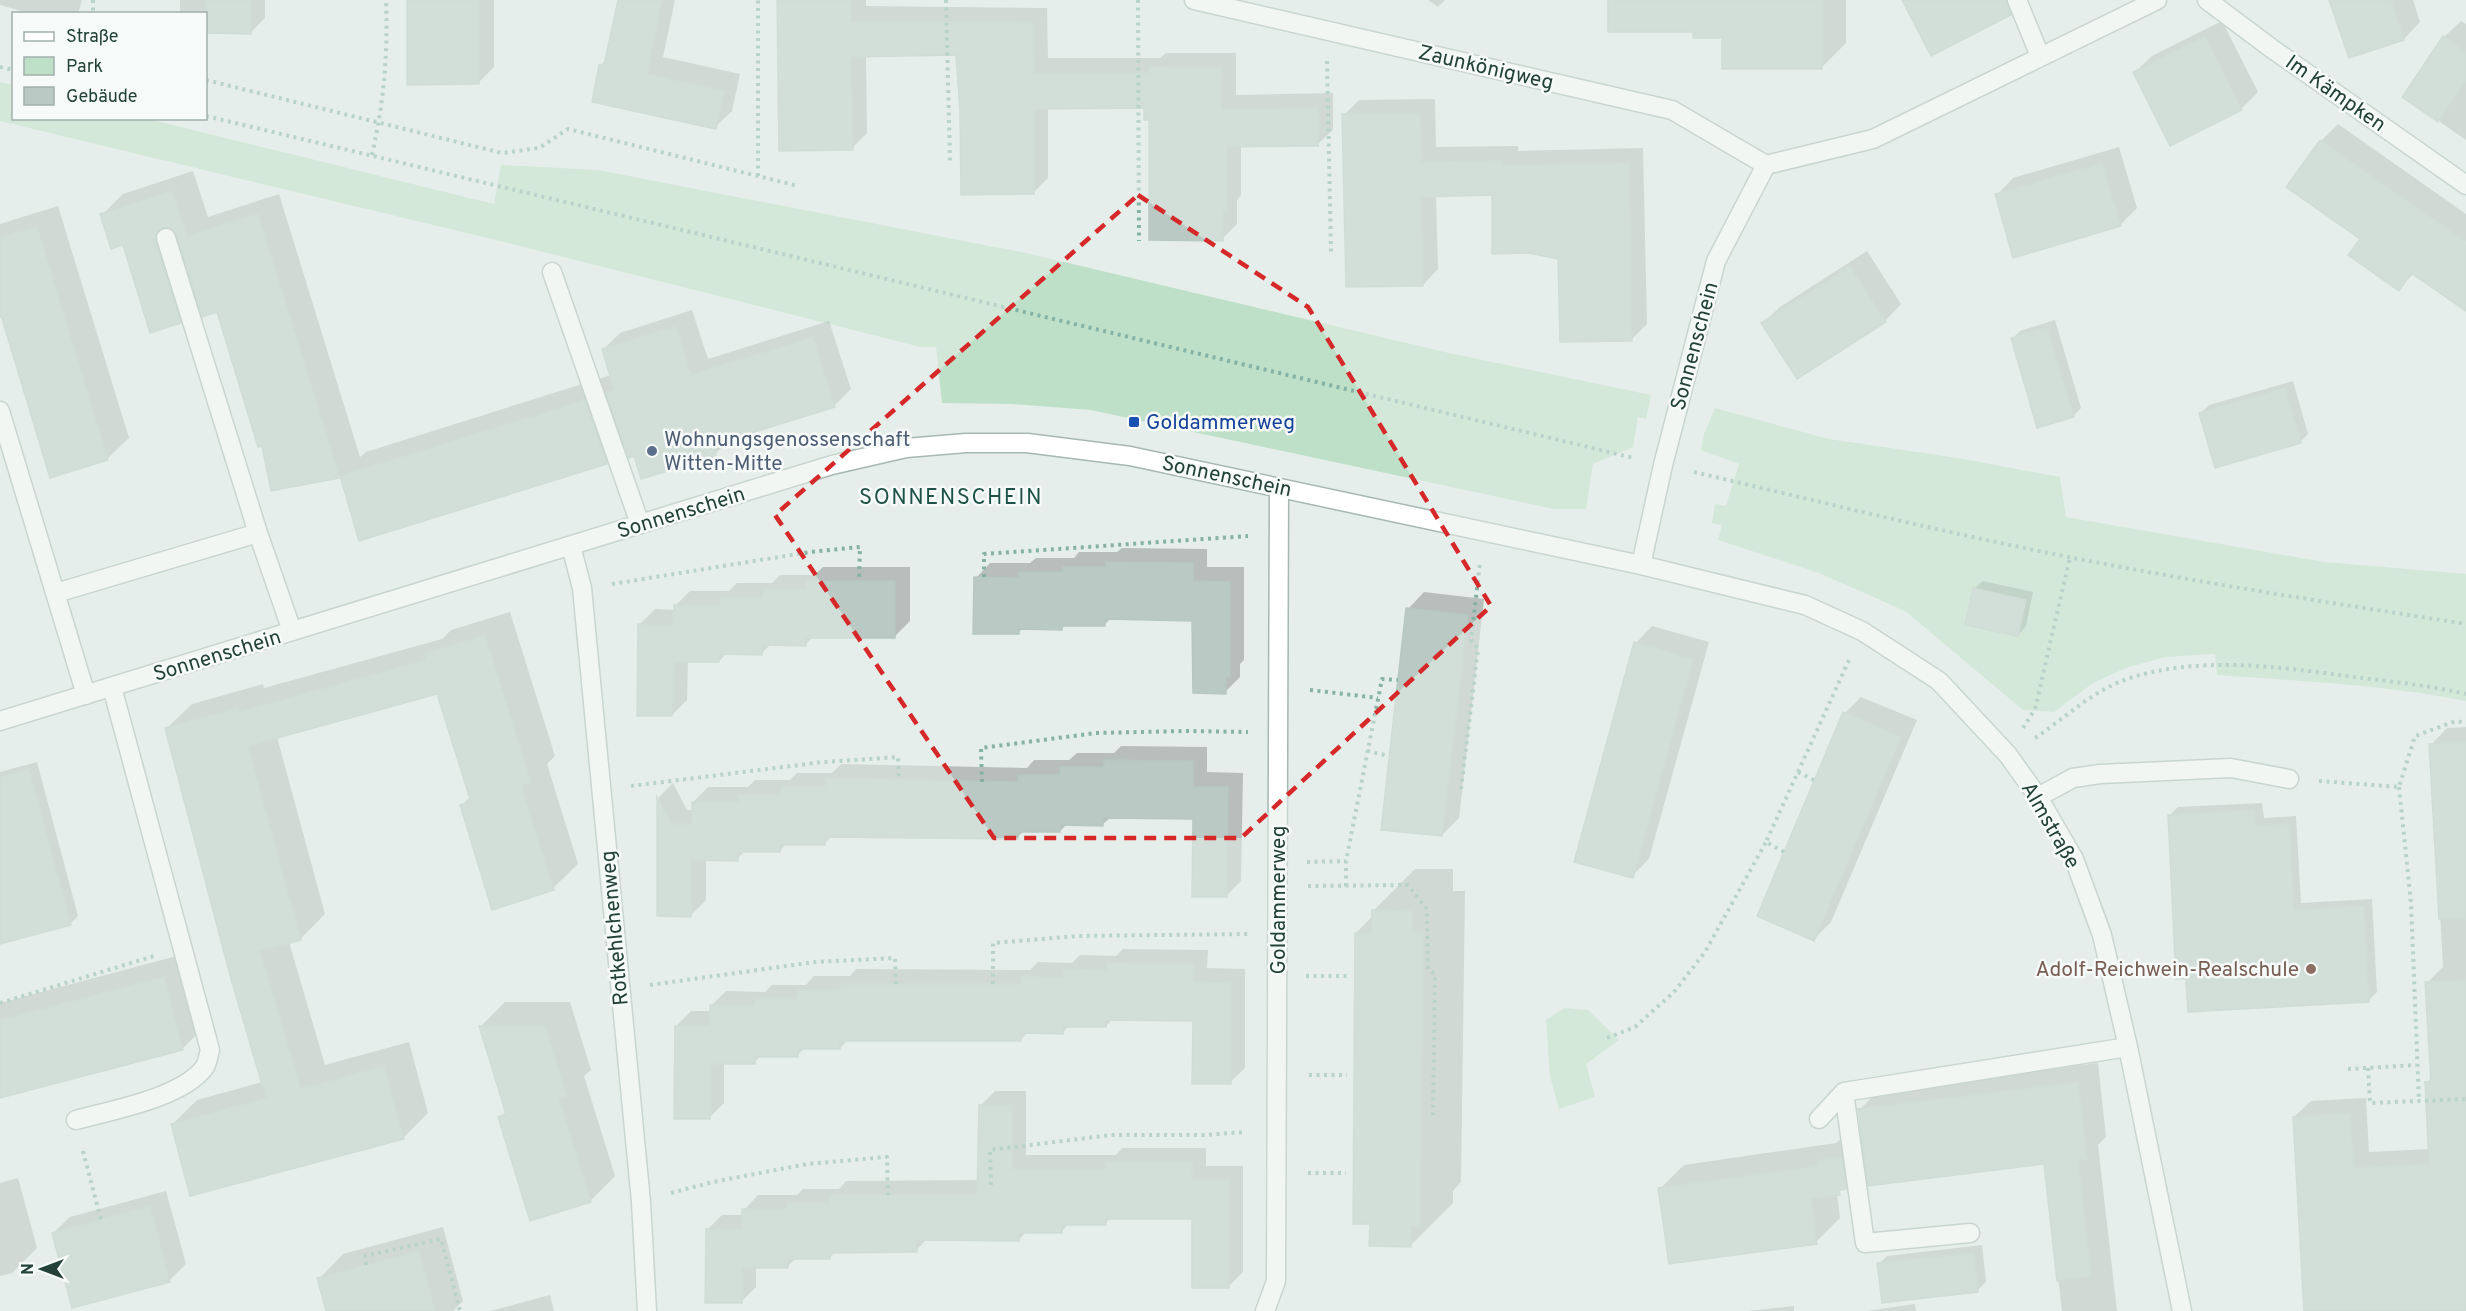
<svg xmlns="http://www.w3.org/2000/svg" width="2466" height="1311" viewBox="0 0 2466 1311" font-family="Overpass,sans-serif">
<rect width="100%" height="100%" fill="#e5eeea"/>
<path fill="#bedfc8" d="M0 82 13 85 14 118 148 119 494 204 501 165 598 170 1026 253 1449 353 1651 395 1646 419 1638 417 1633 447 1593 464 1586 509H1554L1091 410 1012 404 942 403 936 347H921L496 240 0 121Z
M1715 408 1829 439 1964 459 2060 477 2066 517 2324 562 2466 574V701C2384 685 2300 681 2217 675L2215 654 2165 657 2126 668 2093 683 2054 712 2023 710 1905 611 1819 573 1718 540 1722 525 1712 523 1715 504 1726 506 1739 464 1701 450 1704 434Z
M1565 1008 1588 1010 1619 1040 1586 1064 1595 1097 1559 1109 1550 1076 1546 1020Z"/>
<path fill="#0003" d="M0 0H82L78 14H32L0 5Z
M180 0H265V18L250 33 206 32V14H180Z
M408 0H494V67L478 83Z
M620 0H675L663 57 740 74 732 111 715 127 601 65 606 60Z
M779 0H866V6L1047 8 1048 58H1160L1166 53H1236V95L1333 93V130L1317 145 1241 146V195L1237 200V224L1222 239 1146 107H1048V178L1033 193 962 112 957 54 866 55 867 133 852 148Z
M1428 0H1445L1438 7Z
M1610 0H1846V43L1821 68 1723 36 1694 30Z
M2331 0H2413L2420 22 2404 39 2350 57Z
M2222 21 2258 92 2241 109 2135 72 2152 56Z
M2461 21 2466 24V140L2404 97 2444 37Z
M1435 99 1436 147 1518 146V151L1643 148 1647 324 1632 339 1560 257 1494 194 1436 195 1438 269 1423 285 1344 115 1359 100Z
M2338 124 2466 214V309L2414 273 2399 289 2362 238 2288 187 2321 141Z
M2119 147 2137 208 2120 225 1997 195 2013 178Z
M193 171 208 217 279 194 360 457 366 452 611 375 603 350 620 333 692 310 708 359 829 321 851 389 834 406 732 438 715 454H635L626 444 606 463 360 539 341 475 339 476 263 444 218 310 199 303 180 322 102 215 123 194Z
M58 206 129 438 107 459 2 317 0 318V224Z
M1867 251 1901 304 1885 321 1763 323 1780 307Z
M2055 320 2081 408 2073 416 2012 339 2020 331Z
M2293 381 2308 434 2300 442 2201 413 2209 405Z
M1122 548 1207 549V567H1244V660L1240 664V677L1225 692 1194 619 1111 618 1104 625 1066 624 1062 628H1023L1018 633 976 578 990 563H1030L1036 558H1074L1079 552H1117Z
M823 567H910V621L895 636H814L806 644H771L762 653H727L719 661H688L687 700 672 715 640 624 655 609 675 610V606L690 591H729L737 583H772L780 575H814Z
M1983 581 2033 592 2026 626 2018 635 1974 589Z
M1424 592 1484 599 1459 818 1442 835 1408 609Z
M510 612 555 756 547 764 578 864 553 888 461 806 471 796 438 692 277 737 325 914 300 939 289 942 325 1065 409 1042 428 1113 403 1138 173 1124 197 1100 262 1082 167 728 192 704 263 684 264 688 442 639 451 630Z
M1652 626 1709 642 1649 859 1632 876 1636 643Z
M1861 697 1917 720 1831 922 1814 939 1845 713Z
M2466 727V1311H2305L2294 1117 2311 1101 2366 1098 2369 1152 2429 1149 2426 1083 2432 1077 2427 983 2443 967 2431 745 2447 728Z
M1121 746 1207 747V772L1243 773 1241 881 1226 896 1195 817H1111L1103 824H1067L1060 831H1024L1017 837 832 836 824 844 787 843 780 851 746 850 737 859H706V900L691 915H659V797L673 783 687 810H693V802L708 787H748L755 780H790L797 773H832L841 764 1027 768 1034 760H1069L1077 753H1114Z
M37 762 78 916 70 924 0 927V772Z
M2262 803 2264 818 2296 816 2301 903 2372 899 2377 992 2369 1000 2187 977 2170 815 2178 807Z
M1415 869H1453V891H1465L1461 1182 1453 1191V1203L1411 1245 1371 1223 1356 933 1373 916V911Z
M1123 949 1208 950 1207 968 1245 969V1068L1230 1082 1195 1019 1113 1018 1106 1026H1069L1063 1032H1028L1020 1040H848L840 1048H805L797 1055H761L754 1063 724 1062V1103L709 1118 676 1026 691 1011H711V1006L726 991 765 992 772 985H806L814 976H850L856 969 1030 970 1038 962 1072 963 1080 955 1116 956Z
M188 953 207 1024 182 1049 0 1097V1003Z
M505 1002H570L591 1070 584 1076 615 1176 590 1201 500 1117 507 1111 481 1026Z
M2098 1063 2106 1137 2098 1145 2117 1311H2062L2045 1163 1867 1166 1837 1194 1840 1218 1816 1242 1660 1189 1684 1165 1836 1143 1843 1137 1863 1135 1859 1110 1880 1090Z
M995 1091H1026V1155H1116L1122 1148H1206V1166H1243V1272L1228 1287 1193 1217H1111L1105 1224H1069L1062 1231H1027L1019 1239 928 1238 916 1250 836 1251 830 1257 796 1258 787 1267H756V1287L741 1302 708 1229 722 1215H744V1210L758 1195H797L803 1189H839L846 1181 979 1180 981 1105Z
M18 1178 37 1248 12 1273 0 1276V1183Z
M166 1191 186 1264 169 1281 53 1233 70 1217Z
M443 1227 463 1301 453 1311H327L319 1279 343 1254Z
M1982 1245 1986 1282 1977 1291 1879 1264 1887 1256Z
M550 1295 554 1311H490Z
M1915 1304 1916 1311H1866Z
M1794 1306V1311H1747Z"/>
<path fill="#bac9c3" stroke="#b7c8c1" stroke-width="1.5" d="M206 0H251V34L206 33Z
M407 0H478L479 84 407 85Z
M618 0H662L647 74 724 91 716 129 592 102 599 65H604Z
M777 0H851V21L1033 22 1034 73H1149V67L1222 68 1221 109 1318 108V146L1227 147V212H1223V241L1149 240V120H1144V108L1034 109V194L961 195 960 112 956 55 851 57 853 150 779 151Z
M1608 0H1822V69H1722V38H1693V32H1608Z
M1902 0H2006L2011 15 1931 56Z
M2329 0H2391L2404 40 2349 58Z
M2205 36 2242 110 2170 146 2133 72Z
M2443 36 2466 52V80L2438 122 2402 97Z
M1342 114H1420L1422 162 1503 160V165L1629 163 1632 341 1560 342 1558 259 1529 253 1492 254V195L1421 197 1423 286 1346 287Z
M2320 140 2466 242V311L2411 273 2399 291 2348 255 2360 239 2286 187Z
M2102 163 2121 226 2013 258 1995 194Z
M172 191 187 236 258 214 340 478 271 491 262 446 258 447 217 312 202 317 177 235 168 227 158 230 155 241 181 323 150 333 123 245 111 249 100 214Z
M37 226 108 460 50 478 0 312V238Z
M1850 266 1886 322 1797 379 1761 323Z
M676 326 691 375 813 337 835 407 713 445 716 456 641 479 634 456 629 458 606 393 614 390 602 349Z
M2047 327 2074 417 2037 428 2011 338Z
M2285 388 2301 443 2215 468 2199 413Z
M585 400 607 464 359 541 340 476Z
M1106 562 1193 563V581L1230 582V676L1226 677V694L1193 693 1192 621 1105 619V626H1062V630L1019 629V634H973L974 577 1019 578V572H1063V567H1106Z
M806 581H895V638H806V646L762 645V655L719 654V662H674L672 716H637L638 624 674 625V605H720V597H763V589H806Z
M1973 588 2026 600 2018 636 1965 625Z
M1406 608 1468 615 1442 836 1381 830Z
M485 635 531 782 521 786 554 890 492 910 460 805 471 802 437 694 248 746 301 940 260 951 301 1089 384 1066 404 1139 190 1196 171 1124 266 1098 231 979 165 728 238 708 239 712 426 660 424 654Z
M1634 642 1693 659 1633 878 1574 862Z
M1843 712 1901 737 1814 941 1757 916Z
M2466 742V919H2439L2429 744Z
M1104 760 1193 761V787H1228L1227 897H1192L1193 819 1103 818V826L1060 825V832H1018V839L825 837V845H781L780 852H738V861L691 860V917L657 916V797L672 824H692V802H738V795H781V787H825V778L1018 782V775H1060V767H1104Z
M29 769 71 925 0 944V777Z
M2255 810 2256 825 2289 824 2294 910 2364 906 2369 1002 2188 1012 2186 979H2176L2168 815Z
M1372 910 1412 911V932H1423L1420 1226H1411V1247L1369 1246 1370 1224H1353L1355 933H1371Z
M1107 963 1194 964 1193 982 1231 983V1084H1192L1193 1021 1106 1020V1027H1063V1034L1021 1033V1041H840V1049H798V1057H755V1064H710V1119H674L675 1026H710V1005L755 1006V999H798V990H840V984H1022V976L1063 977 1064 969 1107 970Z
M164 977 183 1050 0 1098V1020Z
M2466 980V1311H2304L2293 1117 2350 1113 2354 1168 2429 1164 2425 1082H2431L2425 982Z
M479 1026H545L567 1096 559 1098 591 1202 530 1221 498 1117 506 1114Z
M2078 1082 2087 1159 2078 1160 2091 1276 2057 1281 2044 1164 1868 1186 1858 1109Z
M979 1105H1012V1169H1106V1162H1192V1180H1229V1288H1192V1219H1106V1225H1062V1233H1019V1241L917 1240V1252L830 1253V1259H788V1268H742V1303H705L706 1229H742V1209H787V1203H830V1195L977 1194Z
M1842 1157 1846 1189 1839 1190 1840 1195 1811 1199 1817 1244 1669 1264 1658 1188 1818 1166V1160Z
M150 1206 170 1282 72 1308 52 1233Z
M419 1251 435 1311H326L317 1278Z
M1974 1253 1978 1292 1882 1303 1877 1263Z"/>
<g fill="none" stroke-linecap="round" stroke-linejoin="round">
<defs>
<path id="service" d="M2017 0 2040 56
M166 238 258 533 292 631
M552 272 640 524
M0 411 86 695
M56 593 258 533
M2038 797 2073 778 2100 774 2231 768 2289 779
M1844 1092 1865 1243 1970 1233
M1819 1119 1844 1092 2128 1047
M76 1120C112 1110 181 1098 204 1068 208 1063 208 1056 210 1050L112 687"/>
<path id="minor" d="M1194 0 1672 110 1766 165
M2207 0 2271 48 2466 185
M571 546 582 588 641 1202 647 1311
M1641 565 1663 465 1716 261 1766 165 1873 139 2157 0
M0 721 832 465 906 448 966 443H1027L1130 456 1641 565 1805 605 1862 631 1939 681 2008 755 2038 797 2074 859 2102 935 2128 1047 2182 1311
M1265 1311 1276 1281 1279 488"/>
</defs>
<use href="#service" stroke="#a7b7b1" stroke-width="21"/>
<use href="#minor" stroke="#a7b7b1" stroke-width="21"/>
<path stroke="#85b2a5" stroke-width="4" stroke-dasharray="3 4.5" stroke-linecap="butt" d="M93 0V14
M946 0 950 162
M1138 0 1139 241
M1327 61 1331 252
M0 67 14 70
M206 80 502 153 539 148 568 129 798 186
M206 116 1634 458
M372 155C384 100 388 57 386 0
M758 176V0
M1694 472C1793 495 1892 520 1991 541 2148 575 2307 599 2466 624
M984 577V554L1248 536
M612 584 810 552 860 547 859 581
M1310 690 1378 698
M2023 728 2035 709 2070 557
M2035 738C2065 718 2092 691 2127 679 2201 654 2286 668 2362 678 2397 682 2432 686 2466 694
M1367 751 1389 756
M1798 772 1814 780
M2319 781 2399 787 2415 736 2456 721 2466 723
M982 782 981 748 1096 733 1187 731 1248 732
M631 786 823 762 898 757 899 780
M2399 787 2411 903 2419 1101
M1461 789 1478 649 1471 640 1480 563
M1784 852 1766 842 1849 660
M1307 862 1346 861
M1308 886 1408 885 1427 909 1428 969 1435 974 1433 1116
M1346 886V861L1382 679 1398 680
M1306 976H1348
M993 984V943L1077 936 1248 934
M650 985 815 962 895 958 896 984
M0 1003 154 956
M1607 1038 1635 1027 1674 992 1705 952 1766 842
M2368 1068 2370 1103 2466 1099
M2348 1069 2416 1065
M1309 1075H1347
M83 1151 101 1220
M1308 1173H1346
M991 1185 990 1150 1111 1135H1204L1246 1132
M671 1193 713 1182 807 1164 887 1157 888 1195
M366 1265 365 1256 441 1239 460 1311"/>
<use href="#service" stroke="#fff" stroke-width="18"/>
<use href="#minor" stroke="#fff" stroke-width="18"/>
</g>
<path d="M0 0H2466V1311H0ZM1138 195 1308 307 1491 606 1241 838H994L775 515Z" fill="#e5eeea" fill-opacity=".55" fill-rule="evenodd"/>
<path fill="none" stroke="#d62828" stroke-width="4.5" stroke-dasharray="12 8" stroke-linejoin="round" d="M1138 195 1308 307 1491 606 1241 838H994L775 515Z"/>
<rect fill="#1a4fb4" stroke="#f6faf8" stroke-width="2" x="1128" y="416" width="12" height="12" rx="3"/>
<circle fill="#5c6f8a" stroke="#f6faf8" stroke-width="2" cx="652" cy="451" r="6"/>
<circle fill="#8d6e63" stroke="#f6faf8" stroke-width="2" cx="2311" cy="969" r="6"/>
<g text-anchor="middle" stroke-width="5" stroke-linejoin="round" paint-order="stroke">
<g font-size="21" fill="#234139" stroke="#f6faf8">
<text transform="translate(1486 67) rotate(13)" y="7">Zaunkönigweg</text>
<text transform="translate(2336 93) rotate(35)" y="7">Im Kämpken</text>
<text transform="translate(1694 346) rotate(-75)" y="7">Sonnenschein</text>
<text transform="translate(1227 476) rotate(12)" y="7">Sonnenschein</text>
<text transform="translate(681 512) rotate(-17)" y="7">Sonnenschein</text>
<text transform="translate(217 655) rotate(-17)" y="7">Sonnenschein</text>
<text transform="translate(2051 825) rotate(60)" y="7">Almstraße</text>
<text transform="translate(1278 900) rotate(-90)" y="7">Goldammerweg</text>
<text transform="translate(614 928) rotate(-95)" y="7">Rotkehlchenweg</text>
</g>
<g font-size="21" fill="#164399" stroke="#f6faf8" text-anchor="start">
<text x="1146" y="429">Goldammerweg</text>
</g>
<g font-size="21" fill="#4e5e75" stroke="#f6faf8" text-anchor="start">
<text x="664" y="446">Wohnungsgenossenschaft<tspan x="664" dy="24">Witten-Mitte</tspan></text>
</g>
<g font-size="21" fill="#785e54" stroke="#f6faf8" text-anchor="end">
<text x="2299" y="976">Adolf-Reichwein-Realschule</text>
</g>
<g font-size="22" letter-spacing="1.5" fill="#1f5348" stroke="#f6faf8">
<text x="951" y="504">SONNENSCHEIN</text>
</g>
</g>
<rect x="12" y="12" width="195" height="108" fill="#f6faf8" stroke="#a2b0ac" stroke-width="1.5"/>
<rect x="24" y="32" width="30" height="9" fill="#ffffff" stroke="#a2b0ac" stroke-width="1.5"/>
<text x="66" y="42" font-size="18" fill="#234139">Straße</text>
<rect x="24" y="57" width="30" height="18" fill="#bedfc8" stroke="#a2b0ac" stroke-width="1.5"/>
<text x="66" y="72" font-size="18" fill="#234139">Park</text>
<rect x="24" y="87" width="30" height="18" fill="#bac9c3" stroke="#a2b0ac" stroke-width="1.5"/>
<text x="66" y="102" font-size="18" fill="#234139">Gebäude</text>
<g transform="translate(42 1269) rotate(270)" stroke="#f6faf8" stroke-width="4.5" paint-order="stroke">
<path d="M0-4.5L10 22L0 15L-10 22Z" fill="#234139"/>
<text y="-9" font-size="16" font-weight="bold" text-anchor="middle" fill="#234139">N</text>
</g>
</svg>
